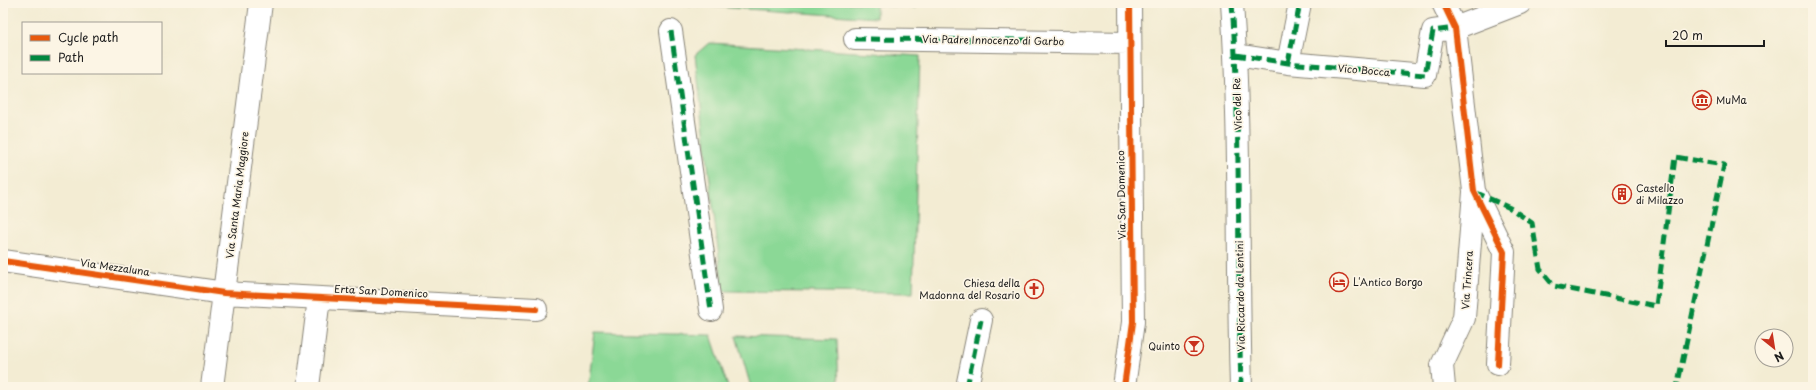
<svg xmlns="http://www.w3.org/2000/svg" width="1816" height="390" viewBox="0 0 1816 390" font-family="'Playpen Sans',sans-serif">
<rect width="100%" height="100%" fill="#fcf5e5"/>
<filter id="ink" filterUnits="userSpaceOnUse"><feTurbulence type="fractalNoise" baseFrequency=".025" numOctaves="2"/><feDisplacementMap in="SourceGraphic" scale="8" xChannelSelector="R" yChannelSelector="G"/><feConvolveMatrix kernelMatrix="1 2 1 2 8 2 1 2 1" color-interpolation-filters="sRGB"/></filter>
<filter id="wash" filterUnits="userSpaceOnUse"><feTurbulence type="fractalNoise" baseFrequency=".012" numOctaves="4" result="noise"/><feDisplacementMap in="SourceGraphic" scale="16" xChannelSelector="R" yChannelSelector="G"/><feGaussianBlur stdDeviation="0.9" result="paint"/><feColorMatrix in="noise" values="0 0 0 0 0 0 0 0 0 0 0 0 0 0 0 0 0 1.4 0 .05"/><feComposite in="paint" operator="in"/></filter>
<g filter="url(#wash)">
<rect width="100%" height="100%" fill="#f3ecd3"/>
<path fill="#8bd896" stroke="#547a59" d="M688 3H915V8L876 5V18L689 5Z
M709 43 920 56 913 293 723 291 695 55Z
M595 332 711 335 728 387H588Z
M736 336 837 339 839 387H751Z"/>
</g>
<g filter="url(#ink)">
<g fill="none" stroke-linecap="round" stroke-linejoin="round">
<defs>
<path id="minor" d="M1232 3C1241 131 1237 259 1241 387
M1443 3 1455 28 1474 191 1504 252 1498 364
M671 31 711 310
M855 39 1130 43
M1236 55 1288 63 1425 75 1433 31 1455 28 1520 3
M1288 63 1300 3
M3 261 224 293 536 309
M212 387 261 3
M308 387 319 298
M967 387 981 320
M1124 387 1133 322 1130 3
M1444 387 1442 365 1464 318 1474 192"/>
</defs>
<use href="#minor" stroke="#888478" stroke-width="24"/>
<use href="#minor" stroke="#fff" stroke-width="22"/>
<path stroke="#00873e" stroke-width="5" stroke-dasharray="10 5" stroke-linecap="butt" d="M1232 3C1241 131 1237 259 1241 387
M671 31 711 310
M855 39 1032 40
M1236 55 1288 63 1425 75 1433 31 1455 28
M1288 63 1300 3
M1475 192 1510 208 1532 223 1540 269 1554 286 1656 306 1675 157 1724 165 1677 387
M967 387 981 320"/>
<defs>
<path id="cycleway" d="M1443 3 1455 28 1474 191 1504 252 1498 364
M3 261 224 293 536 309
M1124 387 1133 322 1130 3"/>
</defs>
<use href="#cycleway" stroke="#fcf5e5" stroke-width="8"/>
<use href="#cycleway" stroke="#e8590c" stroke-width="6"/>
</g>
</g>
<defs>
<symbol id="museum-ring" viewBox="-11 -11 22 22"><circle r="9.5" fill="#fcf5e5" stroke="#c8321e" stroke-width="1.5"/><path d="M0-6L6-3V-2H-6V-3ZM-5-1h2V3h-2ZM-1-1h2V3h-2ZM3-1h2V3H3ZM-6 4H6V6H-6Z" fill="#c8321e"/></symbol>
<symbol id="building-ring" viewBox="-11 -11 22 22"><circle r="9.5" fill="#fcf5e5" stroke="#c8321e" stroke-width="1.5"/><path d="M-4-6H4V6H1V3H-1V6H-4ZM-2.5-4.3h1.7v1.8h-1.7ZM.8-4.3h1.7v1.8H.8ZM-2.5-1h1.7V.8h-1.7ZM.8-1h1.7V.8H.8Z" fill="#c8321e"/></symbol>
<symbol id="hotel-ring" viewBox="-11 -11 22 22"><circle r="9.5" fill="#fcf5e5" stroke="#c8321e" stroke-width="1.5"/><path d="M-6-4.5h1.5V1H6V5H4.5V3h-9V5H-6ZM-4 0a1.8 1.8 0 1 1 3.6 0ZM.5 0V-2.5h3Q6-2.5 6 0Z" fill="#c8321e"/></symbol>
<symbol id="church-ring" viewBox="-11 -11 22 22"><circle r="9.5" fill="#fcf5e5" stroke="#c8321e" stroke-width="1.5"/><path d="M-1.2-6h2.4v3.5h3.3v2.4h-3.3V6h-2.4V-.1h-3.3v-2.4h3.3Z" fill="#c8321e"/></symbol>
<symbol id="bar-ring" viewBox="-11 -11 22 22"><circle r="9.5" fill="#fcf5e5" stroke="#c8321e" stroke-width="1.5"/><path d="M-6-5H6L.8 .8V4.5H3.5V6h-7V4.5H-.8V.8Z" fill="#c8321e"/></symbol>
</defs>
<g fill-rule="evenodd">
<use href="#museum-ring" x="1691" y="89" width="22" height="22"/>
<use href="#building-ring" x="1611" y="183" width="22" height="22"/>
<use href="#hotel-ring" x="1328" y="271" width="22" height="22"/>
<use href="#church-ring" x="1023" y="278" width="22" height="22"/>
<use href="#bar-ring" x="1183" y="335" width="22" height="22"/>
</g>
<g text-anchor="middle" stroke-width="3.5" stroke-linejoin="round" paint-order="stroke">
<g font-size="10" fill="#1c1c1c" stroke="#fcf5e5">
<text transform="translate(993 40) rotate(1)" y="4">Via Padre Innocenzo di Garbo</text>
<text transform="translate(1364 70) rotate(5)" y="4">Vico Bocca</text>
<text transform="translate(1237 104) rotate(-92)" y="4">Vico del Re</text>
<text transform="translate(237 195) rotate(-83)" y="4">Via Santa Maria Maggiore</text>
<text transform="translate(1121 195) rotate(-91)" y="4">Via San Domenico</text>
<text transform="translate(115 267) rotate(8)" y="4">Via Mezzaluna</text>
<text transform="translate(1467 280) rotate(-86)" y="4">Via Trincera</text>
<text transform="translate(381 291) rotate(3)" y="4">Erta San Domenico</text>
<text transform="translate(1240 296) rotate(-91)" y="4">Via Riccardo da Lentini</text>
</g>
<g font-size="10" fill="#1c1c1c" stroke="#fcf5e5" text-anchor="start">
<text x="1716" y="104">MuMa</text>
<text x="1636" y="192">Castello<tspan x="1636" dy="12">di Milazzo</tspan></text>
<text x="1353" y="286">L'Antico Borgo</text>
<text x="1020" y="287" text-anchor="end">Chiesa della<tspan x="1020" dy="12">Madonna del Rosario</tspan></text>
<text x="1180" y="350" text-anchor="end">Quinto</text>
</g>
</g>
<rect width="1816" height="390" fill="none" stroke="#fcf5e5" stroke-width="16"/>
<rect x="22" y="22" width="140" height="52" fill="#fcf5e5" stroke="#a29e95"/>
<rect x="30" y="35" width="20" height="6" fill="#e8590c" stroke="#a29e95"/>
<text x="58" y="42" font-size="12" fill="#1c1c1c">Cycle path</text>
<rect x="30" y="55" width="20" height="6" fill="#00873e" stroke="#a29e95"/>
<text x="58" y="62" font-size="12" fill="#1c1c1c">Path</text>
<g transform="translate(1774 348) rotate(150)"><circle r="19" fill="#fcf5e5" stroke="#a29e95"/>
<path d="M0-3L7 15L0 10L-7 15Z" fill="#c8321e"/>
<text y="-6" font-size="11" font-weight="bold" text-anchor="middle" fill="#1c1c1c">N</text>
</g>
<path d="M1666 40v6h98v-6" fill="none" stroke="#1c1c1c" stroke-width="2"/>
<text x="1672" y="40" font-size="12" fill="#1c1c1c" stroke="#fcf5e5" stroke-width="3" paint-order="stroke">20 m</text>
</svg>
